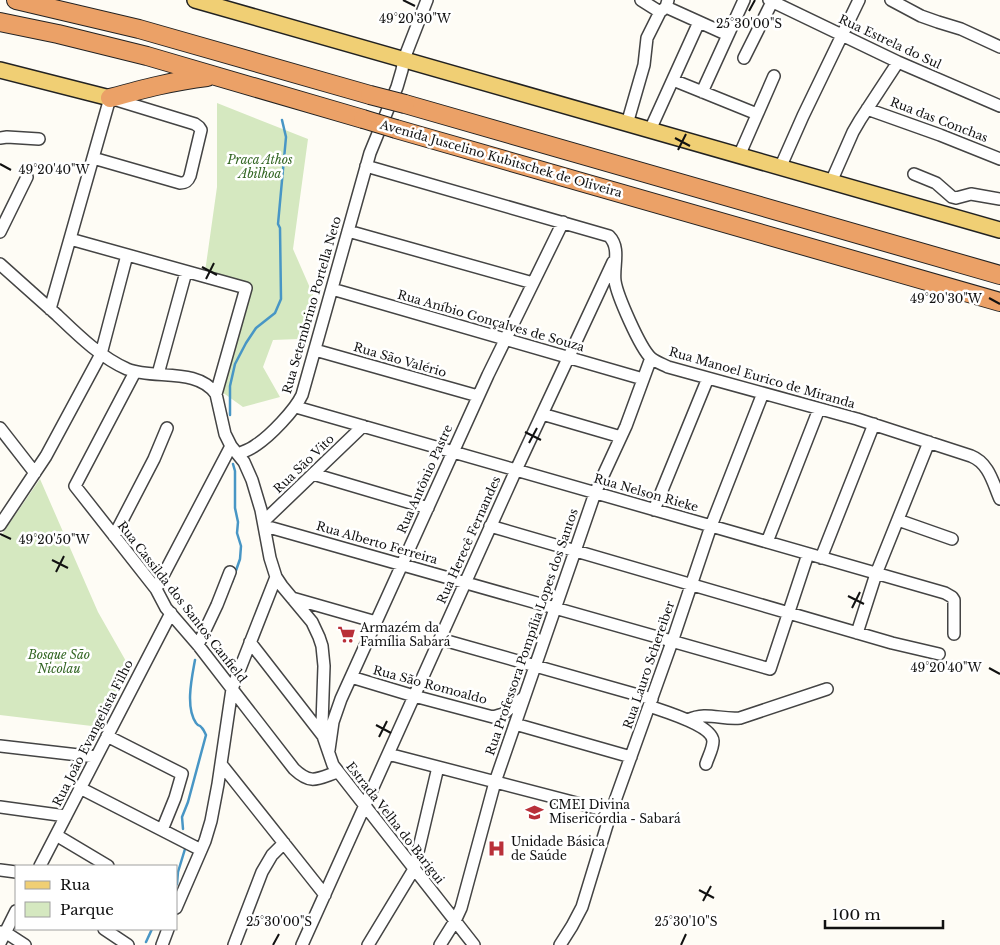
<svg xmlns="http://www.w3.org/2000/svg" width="1000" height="945" viewBox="0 0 1000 945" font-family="'Libre Baskerville',serif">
<rect width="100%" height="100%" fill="#fefcf5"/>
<path fill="#d5e8c0" d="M217 103 308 139 293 249 314 297 299 339 273 340 263 367 280 397 243 407 222 392 252 285 205 272 217 187Z
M40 479 98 612 131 670 100 727 0 715V537Z"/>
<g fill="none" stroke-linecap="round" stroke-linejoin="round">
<path stroke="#4896c5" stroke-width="2.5" d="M230 415V386L235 364 246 343 256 328 275 313 281 299 280 228 278 224 286 137 282 120
M232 582 240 559 241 546 237 533 238 522 235 508V471L233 464
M183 829 182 817 188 802 206 735C205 733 204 730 202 728 198 723 200 728 196 723 185 707 192 677 195 660
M176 885 177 884 178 872 185 849
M146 942 152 929"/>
<defs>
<path id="minor" d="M641 0 660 12
M769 0 898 62 1000 106
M891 0 921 16 938 22 961 29 1000 47
M666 7 728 35
M744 58 772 2
M673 80 757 114
M702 92 744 0
M867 109 940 135 1000 159
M627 124 644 65 647 38 660 12 666 7 668 0
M650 130 699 22
M0 138 7 137 39 139
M739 156 774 76
M366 166 609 236C621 248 613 266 615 281 617 295 640 348 651 358 656 362 662 364 668 367L857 419 971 456C989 463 993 483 1000 499
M780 168 803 116 859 0
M914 174 936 183 952 197 956 198 971 194 1000 199
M831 182 853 132 860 120 898 62
M348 231 533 283
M0 232 27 177
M70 239 246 288 216 394
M0 264C19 281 38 298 57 315 78 335 100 357 127 369 154 380 197 367 216 394L225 434 231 446 244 462 252 480 261 510 270 558 276 577 282 586 312 622 319 637 322 646 324 666 322 724 323 736 333 765 474 945
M332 289 643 379
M50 309 110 98 195 124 199 127 201 130 190 176C188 181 186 183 180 183L93 158
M315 350 478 396
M135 372 75 486 156 589 166 608 198 645 294 769C311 785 317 779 337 772
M158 374 186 272
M296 407 945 593 952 597 954 600V634
M542 414 621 437
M0 428 35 473
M238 454C245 451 251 449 256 445 270 436 295 410 302 395L370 153 397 87 402 70 404 59 427 0
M313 474 428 508
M654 510 708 378
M898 520 952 539
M264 521 363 426
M0 525 46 456 101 354 127 255
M265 526 770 669 808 554
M490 526 892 643 939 654
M114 536 154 459 167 428
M767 542 819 409
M821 558 874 424
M156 589 231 446
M292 598 376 622
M857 633 876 574 929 442
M440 639 652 699
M250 642 323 736
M198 645 217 605 230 572
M351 677 414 696 493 717 503 714 524 697
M649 706C663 711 712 725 713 741 713 749 708 757 706 764
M688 720C706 711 721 720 740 718L827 689
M515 724 631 757
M107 736 182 774 175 798 162 830
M0 746 96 757
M329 750 333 722 341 699 488 375 563 222
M388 754 611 812
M221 764 325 895
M80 788 201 850
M0 807 66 816
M56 835 108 866
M40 866 171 613
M0 870 16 872
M176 908 205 841 211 821 218 784 232 689 276 577
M104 929 128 945
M0 932H5L25 945
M0 943 16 911
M162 945 168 929
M234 945 262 872 272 855 284 843
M302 945 516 470 613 262
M368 945 414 869 438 767
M440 945 455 921 461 908 495 782 575 551 595 493 626 426 651 358
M560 945 572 926 582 907 611 812 672 642 711 526 763 393"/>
<path id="major" d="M195 0 1000 230
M0 70 110 98"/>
<path id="highway" d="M16 0 139 29 370 95
M0 22 58 34 147 56 363 119
M110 98C143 89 173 81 207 77
M405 104 1000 275
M396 129 1000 302"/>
</defs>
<use href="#minor" stroke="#444" stroke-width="14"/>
<use href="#major" stroke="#222" stroke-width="18"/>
<use href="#highway" stroke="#222" stroke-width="20"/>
<use href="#minor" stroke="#fff" stroke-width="11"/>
<use href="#major" stroke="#f0cf74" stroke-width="15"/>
<use href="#highway" stroke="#eba167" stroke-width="18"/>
<defs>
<path id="highway-bridge" d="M370 95 405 104
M363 119 396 129"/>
</defs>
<use href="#highway-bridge" stroke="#222" stroke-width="20" stroke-linecap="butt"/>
<use href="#highway-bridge" stroke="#eba167" stroke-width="18"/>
</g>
<path fill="none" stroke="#111" stroke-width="2" d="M403 0 415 6M749 11 755 0M675 138 690 146M678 150 686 134M0 164 11 170M202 267 217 275M206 279 214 263M989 298 1000 304M525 432 541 440M529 443 537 428M0 534 11 539M52 560 68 568M56 572 64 556M848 596 864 604M852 608 860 592M989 668 1000 674M376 725 391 733M379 737 387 721M699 890 714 898M703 901 711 886M273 945 279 934M681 945 686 934"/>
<defs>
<symbol id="supermarket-bare" viewBox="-9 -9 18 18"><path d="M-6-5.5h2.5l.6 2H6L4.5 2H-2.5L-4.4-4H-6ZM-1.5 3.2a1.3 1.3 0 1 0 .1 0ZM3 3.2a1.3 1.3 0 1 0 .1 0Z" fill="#b93039" stroke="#fff" stroke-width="2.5" paint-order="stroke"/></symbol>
<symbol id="school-bare" viewBox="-9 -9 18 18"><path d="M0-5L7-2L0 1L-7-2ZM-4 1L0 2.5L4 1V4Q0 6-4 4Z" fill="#b93039" stroke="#fff" stroke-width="2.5" paint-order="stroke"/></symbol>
<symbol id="hospital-bare" viewBox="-9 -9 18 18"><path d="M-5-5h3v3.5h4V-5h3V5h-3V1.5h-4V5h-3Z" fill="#b93039" stroke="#fff" stroke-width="2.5" paint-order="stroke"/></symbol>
</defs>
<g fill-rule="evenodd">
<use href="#supermarket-bare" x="334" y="622" width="25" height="25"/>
<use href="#school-bare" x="522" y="800" width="25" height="25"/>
<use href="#hospital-bare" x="484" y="836" width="25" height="25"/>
</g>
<g text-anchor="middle" stroke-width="5" stroke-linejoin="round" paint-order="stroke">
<g font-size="12" fill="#111" stroke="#fff">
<text transform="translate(890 42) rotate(25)" y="4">Rua Estrela do Sul</text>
<text transform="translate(939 120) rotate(21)" y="4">Rua das Conchas</text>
<text transform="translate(501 159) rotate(16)" y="4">Avenida Juscelino Kubitschek de Oliveira</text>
<text transform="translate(312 305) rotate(-74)" y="4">Rua Setembrino Portella Neto</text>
<text transform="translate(491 321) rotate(16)" y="4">Rua Aníbio Gonçalves de Souza</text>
<text transform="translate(400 360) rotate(16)" y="4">Rua São Valério</text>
<text transform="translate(762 378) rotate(16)" y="4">Rua Manoel Eurico de Miranda</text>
<text transform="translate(304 464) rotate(-44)" y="4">Rua São Vito</text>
<text transform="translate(425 479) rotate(-66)" y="4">Rua Antônio Pastre</text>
<text transform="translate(646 493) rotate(16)" y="4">Rua Nelson Rieke</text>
<text transform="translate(469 540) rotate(-66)" y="4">Rua Herecê Fernandes</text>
<text transform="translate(377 543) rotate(16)" y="4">Rua Alberto Ferreira</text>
<text transform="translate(182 602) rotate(52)" y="4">Rua Cassilda dos Santos Canfield</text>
<text transform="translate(532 632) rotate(-71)" y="4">Rua Professora Pompília Lopes dos Santos</text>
<text transform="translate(649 665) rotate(-71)" y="4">Rua Lauro Schereiber</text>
<text transform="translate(430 685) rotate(15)" y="4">Rua São Romoaldo</text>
<text transform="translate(93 733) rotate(-63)" y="4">Rua João Evangelista Filho</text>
<text transform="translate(395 823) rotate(52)" y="4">Estrada Velha do Barigui</text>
</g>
<g font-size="12" font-style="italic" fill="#336624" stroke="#fff">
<text x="260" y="164">Praça Athos<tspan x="260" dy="14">Abilhoa</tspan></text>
<text x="59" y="659">Bosque São<tspan x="59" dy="14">Nicolau</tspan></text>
</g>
<g font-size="12" fill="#111" stroke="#fff" text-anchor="start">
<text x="360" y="632">Armazém da<tspan x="360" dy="14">Família Sabará</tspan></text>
<text x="549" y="809">CMEI Divina<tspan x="549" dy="14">Misericórdia - Sabará</tspan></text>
<text x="511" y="846">Unidade Básica<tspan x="511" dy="14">de Saúde</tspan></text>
</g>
</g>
<g font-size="12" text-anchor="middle" fill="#111" stroke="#fff" stroke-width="5" stroke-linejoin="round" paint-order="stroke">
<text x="415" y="23">49°20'30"W</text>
<text x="749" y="28">25°30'00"S</text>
<text x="54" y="174">49°20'40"W</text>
<text x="946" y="303">49°20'30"W</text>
<text x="54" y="544">49°20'50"W</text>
<text x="946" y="672">49°20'40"W</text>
<text x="279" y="926">25°30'00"S</text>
<text x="686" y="926">25°30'10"S</text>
</g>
<rect x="15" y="865" width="162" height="65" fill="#ffffff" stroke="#a0a0a0"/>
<rect x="25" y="881" width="25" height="8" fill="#f0cf74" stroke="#a0a0a0"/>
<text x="60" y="890" font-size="15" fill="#111111">Rua</text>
<rect x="25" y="902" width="25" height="15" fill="#d5e8c0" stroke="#a0a0a0"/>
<text x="60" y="915" font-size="15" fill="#111111">Parque</text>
<path d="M825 920v8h118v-8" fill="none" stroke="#111111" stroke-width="2.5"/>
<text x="832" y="920" font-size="15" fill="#111111" stroke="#ffffff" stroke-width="4" paint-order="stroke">100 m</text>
</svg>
